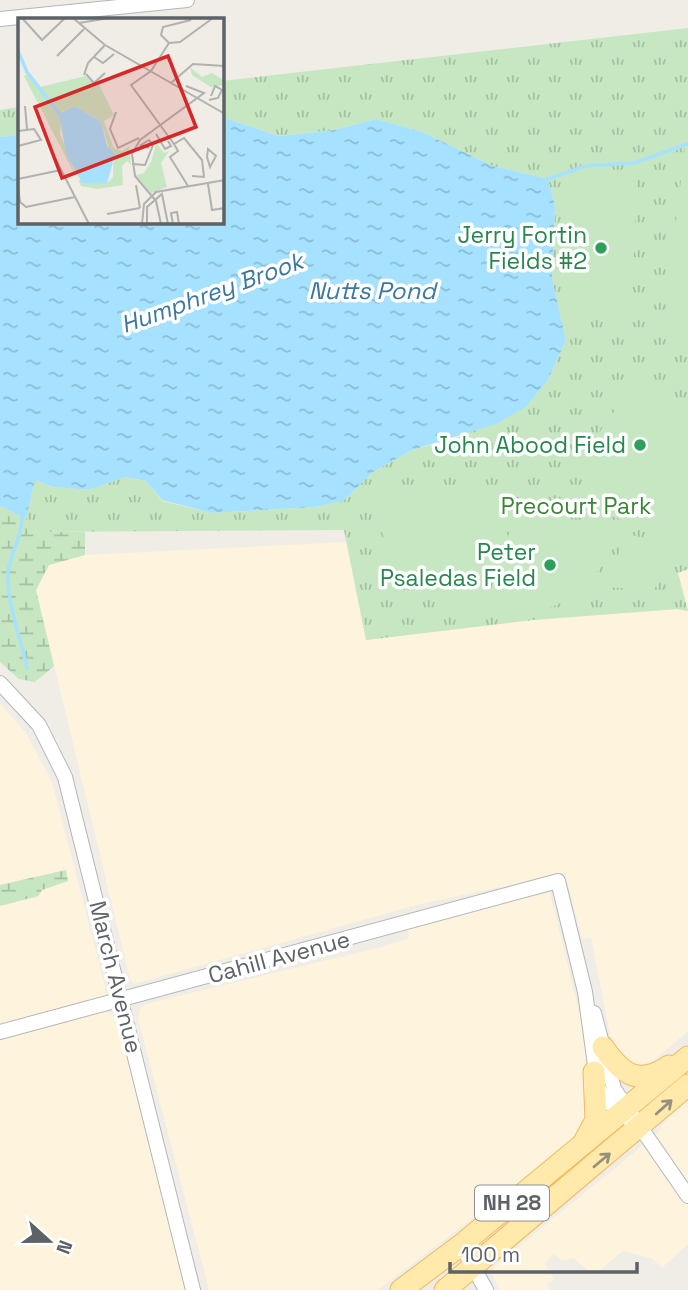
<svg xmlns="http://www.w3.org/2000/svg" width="688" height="1290" viewBox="0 0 688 1290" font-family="'Space Grotesk',sans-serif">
<defs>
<pattern id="wetland-marsh" width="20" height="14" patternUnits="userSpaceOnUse" patternTransform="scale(1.75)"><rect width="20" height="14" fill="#c6e7c2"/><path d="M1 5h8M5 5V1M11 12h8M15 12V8" fill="none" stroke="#a4bfa1"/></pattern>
<pattern id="park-tufts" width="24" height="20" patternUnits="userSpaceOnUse" patternTransform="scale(1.75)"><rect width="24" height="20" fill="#c6e7c2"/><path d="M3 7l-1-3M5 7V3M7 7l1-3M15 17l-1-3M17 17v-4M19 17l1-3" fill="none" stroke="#a4bfa1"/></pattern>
<pattern id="water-ripples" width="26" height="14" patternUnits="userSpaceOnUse" patternTransform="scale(1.75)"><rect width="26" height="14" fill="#a6e2ff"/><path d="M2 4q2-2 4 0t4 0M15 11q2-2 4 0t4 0" fill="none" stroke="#8abbd2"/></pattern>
</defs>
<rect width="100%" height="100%" fill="#f0ece6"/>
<path fill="#fef3dc" d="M347 542 367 640 533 620 677 609 688 611 678 573 688 569V1031L653 1061 641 1065 625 1060 610 1035 591 938 582 939 565 873 417 905 134 984 130 980 36 590 49 565 85 555Z
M0 703 26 733 52 782 105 986 107 1012 128 1023 193 1290H0V906L38 897 42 890 68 881 65 870 0 885Z
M549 889 585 1035 587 1122 561 1151 378 1290H209L138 1019 140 1008 146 1004 381 947 409 938 407 927Z
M688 1101V1244L662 1268 653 1259 623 1251 594 1275 573 1258 562 1261 553 1254 545 1263 554 1280 547 1284 550 1290H500L491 1273 496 1265 658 1133 663 1123Z"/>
<path fill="url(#wetland-marsh)" d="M0 506 26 519 28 532H85V555L49 565 36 590 54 666 35 682 19 679 0 662Z
M66 870 68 881 42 890 38 896 0 906V885Z"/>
<path fill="url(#park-tufts)" d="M688 28V569L678 573 688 611 677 609 533 620 366 640 344 530 28 532 26 519 35 480 53 487 89 490 125 477 146 481 162 501 211 513 315 507 343 501 373 472 412 450 456 438 526 407 548 380 566 340 552 279 555 206 548 179 493 166 422 132 376 119 334 130 279 136 222 117V81Z
M19 107V135L0 137V110Z"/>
<path fill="#c6e7c2" d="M685 146H688V333L663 331Z
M571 178 637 181 631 318 564 315Z
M639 379 688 411V536L685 543 611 516 588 497 583 463 602 428Z
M378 486H493L502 500 483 612C421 602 369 552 378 486Z
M527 511 619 529C596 592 555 624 487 607 494 574 503 543 519 513Z
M626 534 663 542 671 556 654 590 606 587Z"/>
<path fill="url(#water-ripples)" d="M222 117 279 136 334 130 376 119 422 132 493 166 548 179 555 206 552 279 566 340 548 380 526 407 496 424 412 450 373 472 343 501 315 507 211 513 162 500 146 481 125 477 89 490 53 487 35 480 26 519 0 506V137L19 135V222H222Z"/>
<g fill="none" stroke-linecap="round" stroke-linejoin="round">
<path stroke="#a6e2ff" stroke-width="3.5" d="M545 180 586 166 634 163 688 144
M22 515C23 537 9 554 8 574 7 605 21 638 27 668"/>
<defs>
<path id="street" d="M0 19 187 0
M0 683 39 725 65 777 193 1290
M594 1013 614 1089 688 1196
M0 1032 558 881 585 992 598 1087 603 1098 640 1128
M461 1245 486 1290"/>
<path id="primary" d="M603 1047C622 1074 638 1087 669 1066
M585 1140 596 1120 594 1072
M401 1290 461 1245 688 1057
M445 1290 688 1085"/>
</defs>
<use href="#street" stroke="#b3b7ba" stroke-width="16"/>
<use href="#primary" stroke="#f2b85c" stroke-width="23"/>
<use href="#street" stroke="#fff" stroke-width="14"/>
<use href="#primary" stroke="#ffe9ab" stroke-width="21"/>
</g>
<defs><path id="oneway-shaft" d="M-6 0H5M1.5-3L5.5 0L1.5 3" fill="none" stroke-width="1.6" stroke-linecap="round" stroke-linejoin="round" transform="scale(1.75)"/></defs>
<g stroke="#96917e">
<use href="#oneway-shaft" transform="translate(664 1107) rotate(-42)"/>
<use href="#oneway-shaft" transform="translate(602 1160) rotate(-40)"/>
</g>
<g fill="#2e9e5b" stroke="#fff" stroke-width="2.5">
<circle cx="601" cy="248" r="7"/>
<circle cx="640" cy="445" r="7"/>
<circle cx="550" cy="565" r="7"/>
</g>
<g text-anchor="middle" stroke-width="7" stroke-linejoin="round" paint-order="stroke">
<rect fill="#fff" stroke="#8e9194" stroke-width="2" x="475" y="1185.5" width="74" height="35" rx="5"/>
<g font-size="21" font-weight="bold" fill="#5d6266">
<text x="512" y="1210">NH 28</text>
</g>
<g font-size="23" fill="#27864d" stroke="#fff" text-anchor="end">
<text x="587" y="243">Jerry Fortin<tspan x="587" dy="26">Fields #2</tspan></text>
<text x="626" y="453">John Abood Field</text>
<text x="536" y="560">Peter<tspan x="536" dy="26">Psaledas Field</tspan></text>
</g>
<g font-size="23" fill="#3a8635" stroke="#fff">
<text x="576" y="514">Precourt Park</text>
</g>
<g font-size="23" fill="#5d6266" stroke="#fff">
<text transform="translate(279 957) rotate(-15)" y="8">Cahill Avenue</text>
<text transform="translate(116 977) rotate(76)" y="8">March Avenue</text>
</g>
<g font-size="24" font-style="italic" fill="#3c77a0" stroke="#fff">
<text x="372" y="299">Nutts Pond</text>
<text transform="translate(212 293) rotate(-20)" y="8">Humphrey Brook</text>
</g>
</g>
<g transform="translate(18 18)">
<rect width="206" height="206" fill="#f0ece6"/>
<path d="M172 49 184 59 194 55 204 61 206 56V67L193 69 174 57Z" fill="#c6e7c2"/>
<path d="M133 118 146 135 151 133 143 145 149 169 133 175 118 157 126 155 133 144 138 127ZM111 128 113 147 109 143 104 148 105 167 79 171 63 168 60 162 89 166 95 159 96 130 104 133Z" fill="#c6e7c2"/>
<path d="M11 56 22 69 68 58 77 67 80 64 96 97 86 103 98 136 93 137 83 104 57 88 44 94 42 116 60 163 6 58Z" fill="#c6e7c2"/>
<path d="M64 68 79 69 87 81 89 92 82 101 75 90 82 86 77 85 74 72 69 81 58 79Z" fill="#c6e7c2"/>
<path d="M57 88 83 104 89 128 97 136 89 166 64 165 48 135 41 96Z" fill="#a6e2ff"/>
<path fill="none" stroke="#a6e2ff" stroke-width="3.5" d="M0 33 9 54 43 98"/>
<path fill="none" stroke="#b1b1af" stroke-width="2" d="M4 0 24 22 47 0M55 0 87 27 207 96M61 5 91 0M151 25 133 53 113 67 156 126M151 25 162 24 195 0M151 25 143 17 145 9 173 2M39 38 66 11M76 39 85 45 96 36M68 56 76 65 87 55M66 57 70 45 87 27M153 65 175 46 207 48M191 82 200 80 204 72 197 68 193 78M7 88 9 111M98 94 92 111 100 130 121 120M0 113 16 111 23 122 0 128M138 116 147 131 153 128 150 123M190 131 198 138 192 149 189 139ZM37 140 71 206M114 146 127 147 135 127 131 122 123 127 131 130M0 161 43 152M190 166 194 192 207 190M118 167 122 190M170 168 152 139 160 133 156 126 166 120 184 142 186 159 174 158M0 170 2 184 8 189 57 179M89 196 122 190M124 206 126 186 138 174 207 162M129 206V189L144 176 150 206M143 206 138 183 117 158 114 136 122 122 186 75 168 68M155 206 153 195 159 194 161 206"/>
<path fill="#d62828" fill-opacity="0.15" stroke="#d62828" stroke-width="3.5" d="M150 38 178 109 44 160 17 89Z"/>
<rect width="206" height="206" fill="none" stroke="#5d6266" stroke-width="3.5"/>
</g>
<g transform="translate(49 1241) rotate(111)" stroke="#ffffff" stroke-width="5" paint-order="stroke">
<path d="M0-5L12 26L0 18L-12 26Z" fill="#5d6266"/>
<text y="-10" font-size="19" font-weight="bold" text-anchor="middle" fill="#5d6266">N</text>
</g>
<path d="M450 1262v10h187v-10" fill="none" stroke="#5d6266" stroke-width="3.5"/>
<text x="461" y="1262" font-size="21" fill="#5d6266" stroke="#ffffff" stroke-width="5" paint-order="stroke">100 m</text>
</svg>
